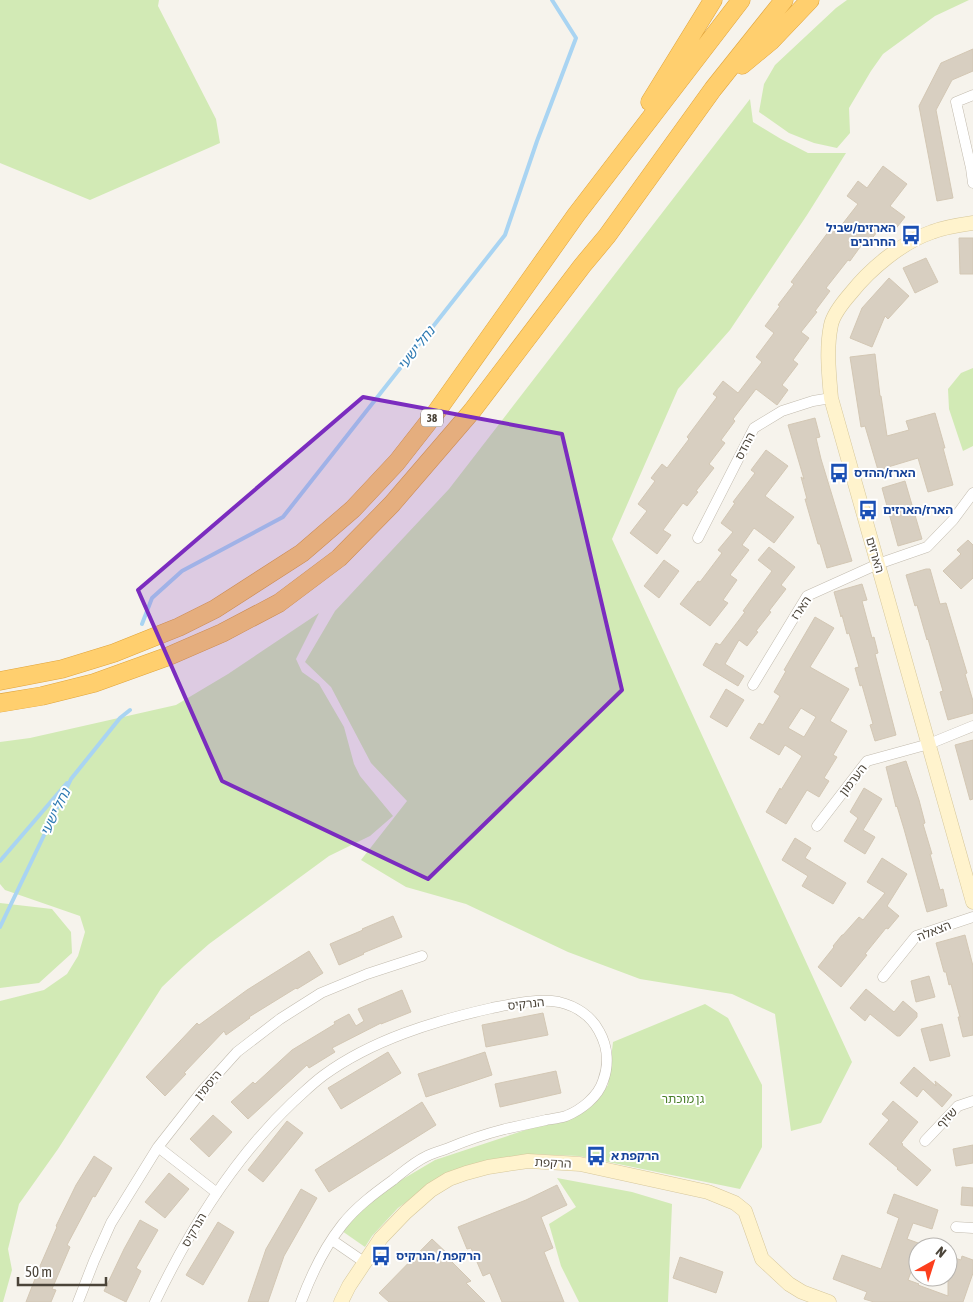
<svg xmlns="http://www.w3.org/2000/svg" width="973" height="1302" viewBox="0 0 973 1302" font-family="'Asap Condensed','Noto Sans Hebrew',sans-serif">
<rect width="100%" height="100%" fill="#f6f3ec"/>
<path fill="#d2eab5" d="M0 0H159L158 6 216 119 220 143 90 200 0 163Z
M847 0H969L935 16 883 54 871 71 849 108 850 133 837 148 814 143 789 133 759 112 764 84 775 65 836 8Z
M750 99 753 122 781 139 808 153H846L807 215 730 330 678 389 612 539 852 1062 821 1123 791 1131 775 1014 732 994 640 979 568 952 466 904 406 887 361 860 407 801 371 763 331 687 305 662 335 611 449 489Z
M973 368V446L963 451 949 409 948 389 961 373Z
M319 613 296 659 302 672 319 684 344 727 354 764 360 776 393 816 370 836 329 856 243 919 209 944 184 966 162 987 58 1149 19 1204 8 1249 12 1270 3 1302H0V1001L44 990 67 974 78 956 85 932 80 916 5 890 0 884V742L30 738 176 705 228 674Z
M0 903 52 909 71 932 72 953 39 983 0 988Z
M705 1004 728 1018 762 1085V1147L740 1189 579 1156 528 1154 447 1175 429 1185 398 1208 372 1236 365 1247 342 1231 376 1195 435 1160 583 1111 597 1100 608 1085 613 1042Z
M557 1178 632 1192 672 1204 668 1302H579L561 1266 549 1224 576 1207Z"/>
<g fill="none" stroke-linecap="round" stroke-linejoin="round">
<path stroke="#a9d4f2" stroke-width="4" d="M142 624 152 598 182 571 283 517 505 235 537 141 576 38 552 0
M0 861 67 783
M0 927 71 779 120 718 130 710"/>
</g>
<path fill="#d8cfc1" stroke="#d3c7b4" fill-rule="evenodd" d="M973 49V71L952 80 936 110 953 198 937 201 919 106 941 63Z
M883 166 907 184 890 206 905 217 894 231 884 223 866 246 863 243 850 261 848 260 826 288 830 291 815 311 817 312 801 332 809 338 793 360 798 364 782 385 788 390 777 405 756 389 733 419 735 421 721 440 725 443 709 464 714 468 696 491 698 492 687 506 683 503 663 530 671 535 657 554 630 533 647 511 638 504 655 481 651 478 662 464 667 468 689 439 687 437 717 397 713 394 723 381 738 393 762 362 756 357 774 333 765 326 780 306 778 305 794 284 791 282 832 227 837 231 858 204 847 196 858 181 867 188Z
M959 238H973V274H960Z
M926 258 938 282 915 293 903 268Z
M889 278 909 296 888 319 885 316 872 347 850 338 862 308Z
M875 354 880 396H881L887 436 909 430 906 421 935 413 945 448H943L953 485 928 492 918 458 878 470 865 426 861 427 850 357Z
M815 418 820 437 816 438 821 459 852 561 827 568 820 544H818L805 499H807L801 477 804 479 788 425Z
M766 450 788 466 765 496 794 517 774 543 754 528 742 545 749 550 730 575 737 580 723 600 728 603 710 626 680 604 698 581 700 582 722 553 718 550 733 532 721 523 735 503 733 502 755 473 751 470Z
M905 481 922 539 898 546 882 488Z
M968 540 973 545V578L961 589 943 571 961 554 957 550Z
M769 547 795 567 781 585 786 589 769 611 771 612 756 631 758 632 747 646 739 640 725 664 744 676 738 686 703 665 716 643 720 645 745 612 743 611 772 571 758 560Z
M664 560 679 571 659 598 644 586Z
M926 569H930L940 604 946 603 967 673 965 674 973 701V713L948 720 940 692 943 691 928 639 927 640 917 605 915 606 906 575Z
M862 584 867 600 862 601 872 638 874 637 878 653 875 654 896 735 875 741 870 725 873 724 862 685 860 686 855 668 859 667 849 633 847 634 842 615 841 617 834 592Z
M815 617 834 628 810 667 849 689 830 721 847 731 833 755 837 757 824 778 829 781 819 797 807 790 786 824 766 812 780 788 781 790 802 756 785 745 779 755 750 738 759 723 763 725 780 696 774 692 786 671 784 670ZM801 708 816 717 804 737 788 728Z
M726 689 744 700 727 727 710 717Z
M973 740V799L970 800 955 745Z
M906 761 919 800 925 823 923 824 932 854H930L940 890 943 889 947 906 927 912 904 829 897 806 896 807 886 767Z
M864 788 882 799 863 830 875 837 865 854 844 841 858 818 850 812Z
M795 838 811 848 805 858 846 883 833 904 802 886 808 876 782 860Z
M882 858 907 874 887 906 899 916 888 929 886 928 865 954 867 955 841 987 818 967 834 947 833 946 842 935H843L859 917 863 920 885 893 867 882Z
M393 916 402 937 363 953 364 954 339 965 330 944 363 930 362 929Z
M965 935 973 966V1035L963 1037 958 1017H960L951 984 949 985 946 972H944L936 943Z
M309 951 323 973 297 989 296 988 249 1017 250 1018 226 1035 224 1031 184 1073 186 1074 165 1096 146 1077 197 1023 199 1025 247 990Z
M929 976 935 997 916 1002 911 981Z
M866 989 894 1012 903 1001 917 1013V1017L900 1036H897L870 1014 865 1021 850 1008Z
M402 990 411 1012 381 1024V1023L332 1048 335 1052 309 1068 307 1065 248 1119 231 1102 253 1082 255 1084 292 1050 335 1024 334 1022 349 1014 356 1026 364 1021 358 1009Z
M543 1013 548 1035 486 1047 482 1025Z
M942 1024 950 1056 930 1061 921 1029Z
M388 1052 401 1073 341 1109 328 1088Z
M485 1052 492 1075 426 1097 418 1074Z
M914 1067 936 1086 935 1081 952 1095 942 1107 923 1089 917 1097 900 1083Z
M556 1071 561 1093 500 1107 495 1084Z
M893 1101 918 1122 901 1143 903 1144 902 1145 931 1170 917 1186 897 1169 898 1168 869 1144 889 1120 882 1114Z
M422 1102 436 1125 329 1192 315 1170Z
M213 1115 232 1132 209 1157 190 1139Z
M287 1121 303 1133 263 1182 248 1170Z
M973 1145V1163L956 1166 953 1149Z
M94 1156 112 1168 95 1197 93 1196 67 1245 70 1247 52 1289 56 1290 51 1302H26L40 1266 57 1227 56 1226 76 1185Z
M169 1173 189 1189 165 1218 145 1202Z
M557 1185 567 1205 541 1217 553 1248 544 1252 564 1302H502L490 1273 483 1276 471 1248 467 1249 458 1227 526 1200Z
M962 1187 973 1188V1206L961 1205Z
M301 1189 317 1198 284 1256 268 1302H248L266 1249Z
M894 1194 938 1210 932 1229 913 1223 907 1239 921 1244 920 1247H918V1253L908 1280 919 1284 918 1285 948 1296V1256L961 1260 962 1256 973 1260V1273L963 1302H874L864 1299 867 1292 833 1279 842 1255 881 1269 899 1218 887 1213Z
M140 1220 158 1230 136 1268 141 1271 126 1302 104 1291 124 1249Z
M218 1222 234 1232 203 1285 186 1275Z
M432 1239 450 1256 447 1257 471 1281 466 1283 485 1302H389L379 1293Z
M680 1257 723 1272 716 1293 673 1278Z"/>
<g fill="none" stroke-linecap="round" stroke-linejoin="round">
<defs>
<path id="street" d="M971 168 956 102 973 95
M973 168H971L973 183
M698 538 754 428 782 411 813 401 831 398
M753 685 807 596 878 564 927 547 953 520 973 493
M817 826 867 761 929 744 973 726
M883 977 916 936 973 917
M925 1141 958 1106 973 1101
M158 1147 217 1193
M956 1227 973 1228
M332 1240 364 1262
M78 1302 94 1261 111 1223 158 1147 202 1091 237 1052 280 1019 321 993 367 974 422 956
M155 1302C190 1229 234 1158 293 1102 303 1093 313 1083 324 1075 372 1040 434 1021 492 1008 512 1004 538 998 559 1002 576 1006 591 1016 599 1031 608 1047 609 1065 603 1081 598 1097 581 1110 566 1116 560 1118 552 1119 546 1120 532 1123 519 1126 505 1129 485 1134 465 1141 446 1149 440 1151 433 1153 427 1156 414 1162 403 1172 393 1180 375 1193 356 1207 342 1225 324 1248 311 1275 301 1302"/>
<path id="secondary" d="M973 223C959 225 945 227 932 232 902 242 870 269 851 293 844 301 833 315 831 325 826 349 829 374 831 398L973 902
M341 1302 349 1286 381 1238 406 1212 431 1190 449 1179 466 1173 488 1167 528 1161 580 1164 708 1192 735 1203 745 1211 762 1259 789 1284 802 1292 829 1302"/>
<path id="highway" d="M742 65 771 41 810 0
M650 102 713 0
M0 681 62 669 114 653 179 627 215 609 302 553 353 509 397 462 437 411 576 215 741 0
M0 703 42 696 94 683 169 656 222 633 279 603 339 558 392 504 472 411 582 266 607 236 713 89 784 0"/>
</defs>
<use href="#street" stroke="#c2bbae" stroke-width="11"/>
<use href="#secondary" stroke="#d6c79b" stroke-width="15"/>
<use href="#highway" stroke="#e0a43c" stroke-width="19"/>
<use href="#street" stroke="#fff" stroke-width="10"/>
<use href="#secondary" stroke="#fff3cd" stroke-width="14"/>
<use href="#highway" stroke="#ffcf6e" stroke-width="18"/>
</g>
<path fill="#7b2cbf" fill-opacity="0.2" stroke="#7b2cbf" stroke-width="4" stroke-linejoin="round" d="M363 397 562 434 622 690 428 879 222 781 138 590Z"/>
<defs>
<symbol id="bus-bare" viewBox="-9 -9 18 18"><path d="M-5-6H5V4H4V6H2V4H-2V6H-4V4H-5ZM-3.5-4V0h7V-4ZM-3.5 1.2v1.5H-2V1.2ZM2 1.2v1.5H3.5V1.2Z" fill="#1a4fb4" stroke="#fff" stroke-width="2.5" paint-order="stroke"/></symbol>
</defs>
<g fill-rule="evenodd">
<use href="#bus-bare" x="897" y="221" width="28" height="28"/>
<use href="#bus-bare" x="825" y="459" width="28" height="28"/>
<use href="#bus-bare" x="854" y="496" width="28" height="28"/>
<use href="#bus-bare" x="582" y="1142" width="28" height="28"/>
<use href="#bus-bare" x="367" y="1242" width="28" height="28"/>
</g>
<g text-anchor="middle" stroke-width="4" stroke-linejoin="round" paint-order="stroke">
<rect fill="#fff" stroke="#817c74" stroke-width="1" x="421" y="409.5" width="22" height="17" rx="4"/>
<g font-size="11" font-weight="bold" fill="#4b4439">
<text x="432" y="422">38</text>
</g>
<g font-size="12" font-weight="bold" fill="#164399" stroke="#fff" text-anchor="start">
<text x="896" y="232" text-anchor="end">הארזים/שביל<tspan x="896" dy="14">החרובים</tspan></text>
<text x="854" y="477">הארז/ההדס</text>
<text x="883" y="514">הארז/הארזים</text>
<text x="611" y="1160">הרקפת א</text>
<text x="396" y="1260">הרקפת / הנרקיס</text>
</g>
<g font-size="12" fill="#4b4439" stroke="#fff">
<text transform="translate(745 446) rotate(-63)" y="4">ההדס</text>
<text transform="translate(875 555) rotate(74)" y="4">הארזים</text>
<text transform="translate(801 608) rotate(-55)" y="4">הארז</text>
<text transform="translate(853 780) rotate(-52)" y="4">הערמון</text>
<text transform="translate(934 931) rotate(-22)" y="4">הצאלה</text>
<text transform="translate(526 1004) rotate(-6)" y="4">הנרקיס</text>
<text transform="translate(208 1085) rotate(-50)" y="4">היסמין</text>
<text transform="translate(947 1118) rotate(-46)" y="4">שזיף</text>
<text transform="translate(553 1163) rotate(3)" y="4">הרקפת</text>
<text transform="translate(194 1230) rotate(-60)" y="4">הנרקיס</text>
</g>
<g font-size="12" fill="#4a7f2a" stroke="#fff">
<text x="683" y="1103">גן מוכתר</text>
</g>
<g font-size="14" font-style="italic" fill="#2e7ab2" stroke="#fff">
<text transform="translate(416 348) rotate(-52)" y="5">נחל ישעי</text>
<text transform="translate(55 812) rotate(-64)" y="5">נחל ישעי</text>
</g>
</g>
<g transform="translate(933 1262) rotate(39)"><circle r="24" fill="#ffffff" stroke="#b7b4b0"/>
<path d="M0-4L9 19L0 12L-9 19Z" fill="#fc3f1d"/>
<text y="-8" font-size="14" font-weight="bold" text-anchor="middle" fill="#4b4439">N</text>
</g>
<path d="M18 1277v8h88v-8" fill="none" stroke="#4b4439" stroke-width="2.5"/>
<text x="25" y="1277" font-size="15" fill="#4b4439" stroke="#ffffff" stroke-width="4" paint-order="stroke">50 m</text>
</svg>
